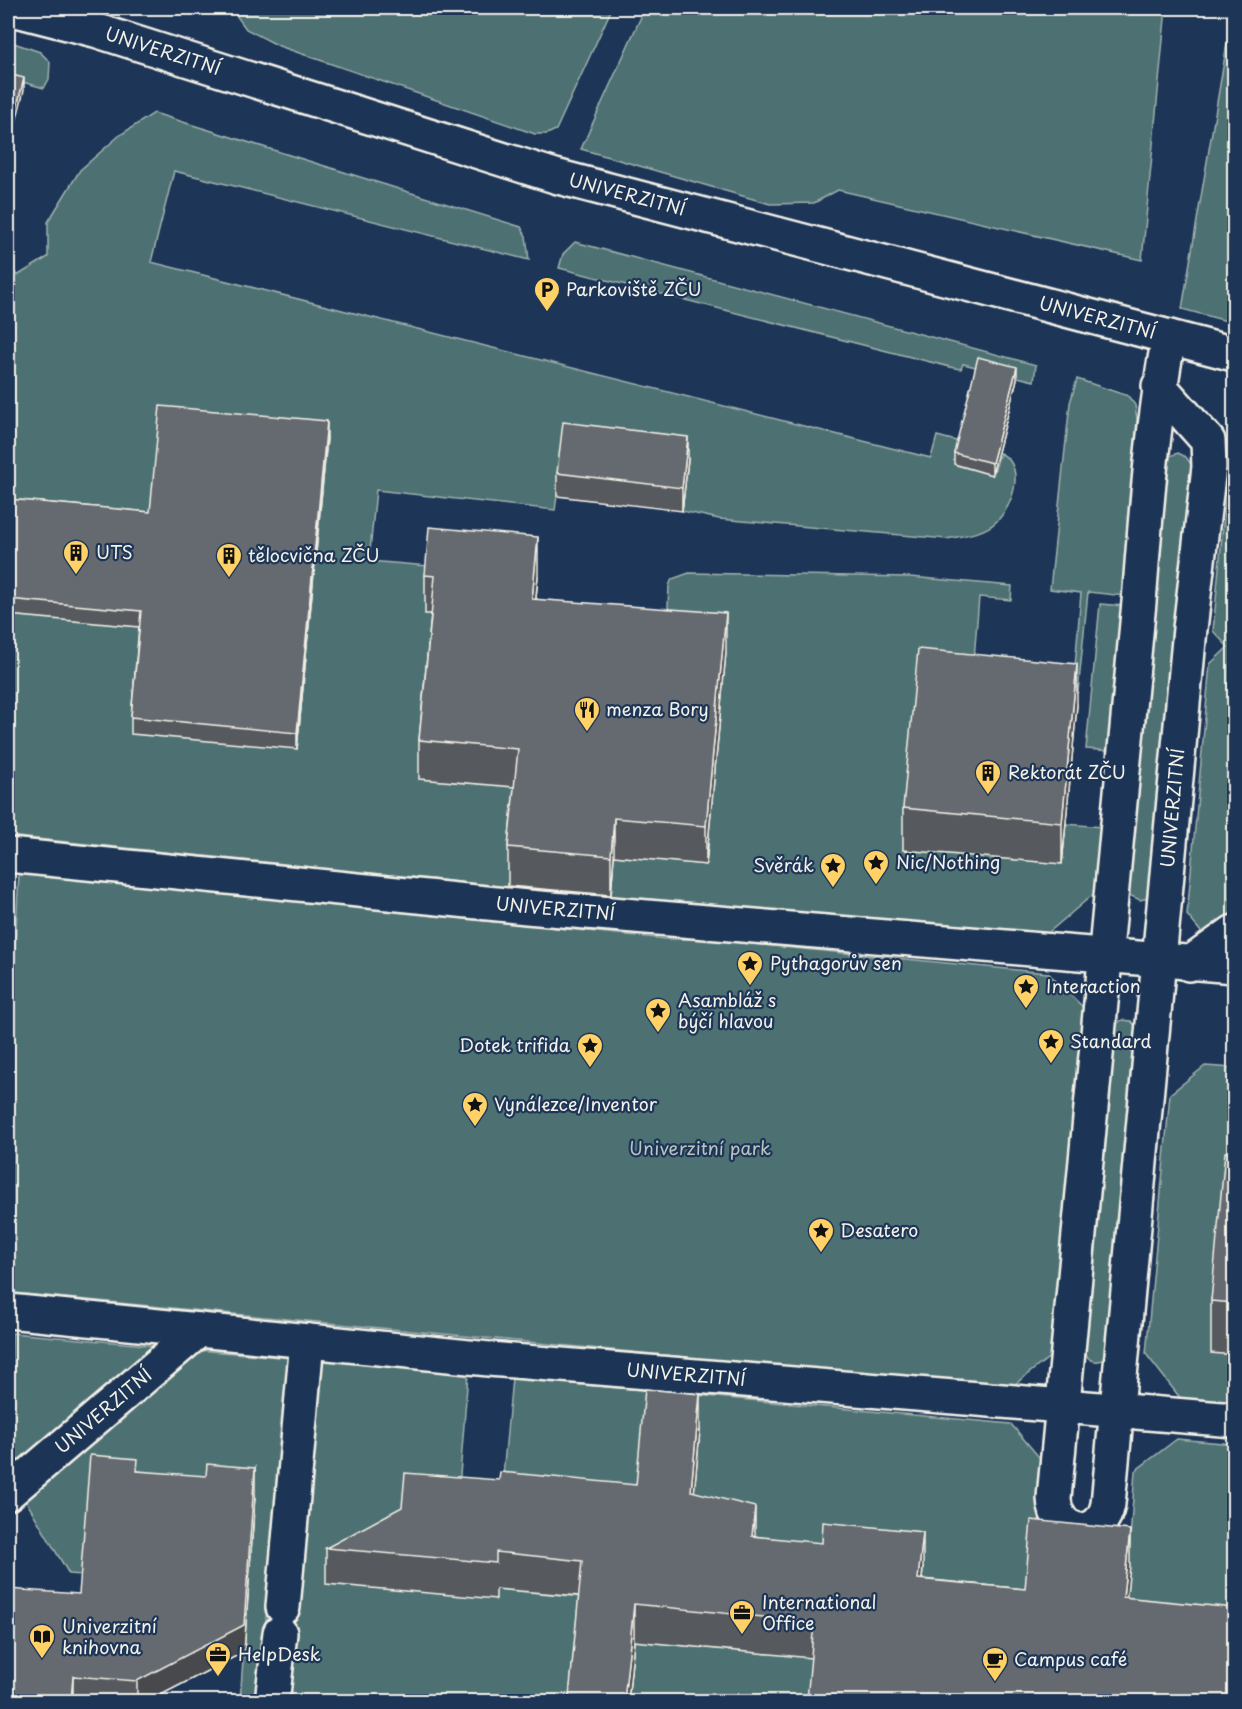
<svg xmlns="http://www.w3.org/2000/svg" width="1242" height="1709" viewBox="0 0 1242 1709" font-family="'Playpen Sans',sans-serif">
<rect width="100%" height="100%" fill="#1d3557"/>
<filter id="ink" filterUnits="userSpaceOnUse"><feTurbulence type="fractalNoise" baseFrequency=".0167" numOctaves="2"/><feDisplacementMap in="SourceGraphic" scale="12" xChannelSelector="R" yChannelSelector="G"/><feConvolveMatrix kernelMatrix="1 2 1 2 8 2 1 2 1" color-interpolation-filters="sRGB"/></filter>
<g filter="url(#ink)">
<path fill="#4d7173" stroke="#a0b1ae" stroke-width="1.5" d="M231 8H612L556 130 547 134H535L279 46 246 29Z
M645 8H1174H1166L1142 260 838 190 814 203 770 204 581 149Z
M1233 8H1234V323L1182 309Z
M8 41 40 52 50 62 49 79 44 88 8 78Z
M154 113 521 227 526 236 529 260 174 171 151 262 931 458 937 436 960 442 955 465 993 475 1000 453C1026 466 1014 505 996 522 983 534 964 535 947 539L719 519 682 511 688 459 557 496 555 510 376 490 369 561 429 566 533 624 462 679 452 782 518 786 508 887 8 836V615L141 620 297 749 326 438 149 537 8 515V261L17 276 48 257V222L80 170 120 135Z
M575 242 1036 365 1034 381 963 364 961 369 954 368 559 268 563 254Z
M1077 379 1128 396 1135 405 1137 419 1125 596 1088 592 1078 692H1073L1081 593 1050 589 1070 403Z
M1234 450V862L1231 901 1234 902V924L1206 938 1187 915 1210 664 1228 647 1213 631 1229 461Z
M1178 453 1186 457 1191 464 1152 892 1148 898 1140 900 1129 895 1126 890 1167 457Z
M689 573 910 577 1012 586 1011 600 979 597 972 683 903 849 1062 864 1066 824 1103 827 1097 891 1048 933 611 896 614 856 706 865 666 647 669 586 672 579Z
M1100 604 1124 606 1110 751 1086 749Z
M19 874 667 939H702L1048 973 1087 1011 1052 1355 1010 1388 14 1293 8 1283V1075Z
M1122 1020 1131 1021 1136 1027 1107 1356C1098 1365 1087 1362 1085 1350L1115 1025Z
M1205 1066 1234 1068V1404L1181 1399 1146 1354 1170 1094Z
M12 1333 157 1346 8 1478Z
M198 1350 291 1358 258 1701H240L255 1495 83 1575 69 1574 23 1496Z
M318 1360 468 1374 457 1513 495 1599 496 1589 582 1597 572 1701 286 1702Z
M512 1378 1011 1424 1044 1463 1036 1557 1025 1625 918 1622 923 1568 687 1566 700 1430 636 1521 500 1508Z
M1177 1439 1234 1444V1688L1123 1633 1135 1471Z
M816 1637 810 1701 628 1702 634 1641 769 1654Z"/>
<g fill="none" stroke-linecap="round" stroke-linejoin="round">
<defs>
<g id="minor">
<path id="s1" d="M9 8 95 30 555 176 1234 354"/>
<path d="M1159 386 1208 441 1209 467 1190 629 1108 1504C1101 1542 1055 1537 1054 1498L1139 602C1146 513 1152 425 1169 337"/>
<path id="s2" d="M8 855 527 907 1234 966"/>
<path d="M1189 964 1234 932"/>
<path id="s3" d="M8 1311 489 1359 1234 1420"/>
<path id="s4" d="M8 1493 199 1330"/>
<path d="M283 1607 307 1341"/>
<path d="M272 1702 280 1633"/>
</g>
</defs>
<use href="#minor" stroke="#f4f1e8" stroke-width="38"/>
<use href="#minor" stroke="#1d3557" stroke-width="33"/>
</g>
<path fill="#575a5f" stroke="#f4f1e8" stroke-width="1.5" d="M1017 379 992 475 954 464V453Z
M327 438 297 749 131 734V717L139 627 8 615V499L150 512Z
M688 459 682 511 557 496V473Z
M425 575 538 576 536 599 726 652 706 865 614 856 611 895 508 886V847L514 787 419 779V740L431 614H425Z
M1077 705 1062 864 903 850V808Z
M1234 1153V1355L1211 1353V1301Z
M700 1430 694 1492 755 1536 923 1568 922 1579 1025 1589 1130 1566 811 1658 634 1641 628 1701H569L579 1596 496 1589V1599L326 1584V1548L499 1480 636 1485Z
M138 1471 255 1495 244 1652 149 1701H8L79 1594Z"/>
<path fill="#474a4e" stroke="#f4f1e8" stroke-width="1.5" d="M24 78V90L8 154V143Z
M1017 367V379L992 475V463Z
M327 421V438L297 749V733Z
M688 437V459L682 511V488Z
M538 537V576L532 637V599Z
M726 613V652L706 865V826Z
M1077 664V705L1062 864V823Z
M614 818V856L611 895V856Z
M700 1394V1430L691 1527V1491Z
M255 1468V1495L244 1652 149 1701H137V1681Z
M755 1507V1543L752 1536Z
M1130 1530V1566L1123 1633V1597Z
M923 1532V1568L918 1615V1579Z
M634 1604V1641L628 1701H624Z
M73 1676V1701H71Z"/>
<path fill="#65696f" stroke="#f4f1e8" stroke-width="1.5" d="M8 74 24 78 8 143Z
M978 357 1017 367 992 463 954 453Z
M160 406 327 421 297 733 131 717 141 611 8 599V499L150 512Z
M563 422 688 437 682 488 557 473Z
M429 527 538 537 532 599 726 613 706 826 614 818 611 856 508 847 518 749 419 740 435 576 425 575Z
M918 649 1077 664 1062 823 903 808Z
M1225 1152 1234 1153V1303L1211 1301Z
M645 1389 700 1394 691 1491 755 1507 752 1536 822 1543 823 1522 923 1532 918 1579 1025 1589 1031 1520 1130 1530 1123 1597 1234 1608V1701H807L814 1622 634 1604 624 1701 569 1697 582 1561 496 1552V1563L326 1548 402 1507 405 1473 499 1480 500 1472 636 1485Z
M90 1455 138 1459 137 1471 206 1476 207 1464 255 1468 244 1625 137 1681 73 1676 71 1701H8V1589L79 1594Z"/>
</g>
<defs>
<symbol id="parking-pin" viewBox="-11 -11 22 30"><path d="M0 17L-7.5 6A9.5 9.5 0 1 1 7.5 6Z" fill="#ffd166" stroke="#1d3557"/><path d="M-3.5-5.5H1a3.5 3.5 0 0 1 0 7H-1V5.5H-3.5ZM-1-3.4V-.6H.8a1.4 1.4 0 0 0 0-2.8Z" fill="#111"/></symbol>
<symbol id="building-pin" viewBox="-11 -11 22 30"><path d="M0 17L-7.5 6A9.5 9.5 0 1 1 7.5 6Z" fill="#ffd166" stroke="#1d3557"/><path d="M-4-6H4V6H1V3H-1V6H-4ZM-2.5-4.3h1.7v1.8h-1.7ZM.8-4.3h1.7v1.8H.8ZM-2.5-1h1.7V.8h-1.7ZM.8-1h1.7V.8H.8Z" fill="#111"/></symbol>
<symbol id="restaurant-pin" viewBox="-11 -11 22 30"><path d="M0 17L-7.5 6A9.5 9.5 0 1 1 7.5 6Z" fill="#ffd166" stroke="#1d3557"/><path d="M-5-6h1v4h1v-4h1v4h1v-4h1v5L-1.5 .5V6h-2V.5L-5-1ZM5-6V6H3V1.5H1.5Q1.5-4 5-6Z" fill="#111"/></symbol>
<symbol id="sight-pin" viewBox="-11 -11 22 30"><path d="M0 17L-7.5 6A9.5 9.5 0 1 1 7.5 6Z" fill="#ffd166" stroke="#1d3557"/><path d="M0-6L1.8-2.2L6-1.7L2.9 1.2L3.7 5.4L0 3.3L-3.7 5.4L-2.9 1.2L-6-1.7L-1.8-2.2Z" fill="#111"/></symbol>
<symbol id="office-pin" viewBox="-11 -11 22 30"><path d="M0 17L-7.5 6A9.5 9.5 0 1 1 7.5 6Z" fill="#ffd166" stroke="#1d3557"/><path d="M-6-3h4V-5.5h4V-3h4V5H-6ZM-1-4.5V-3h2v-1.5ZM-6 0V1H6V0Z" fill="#111"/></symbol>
<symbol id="library-pin" viewBox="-11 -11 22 30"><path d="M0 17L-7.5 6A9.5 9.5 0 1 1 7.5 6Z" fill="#ffd166" stroke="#1d3557"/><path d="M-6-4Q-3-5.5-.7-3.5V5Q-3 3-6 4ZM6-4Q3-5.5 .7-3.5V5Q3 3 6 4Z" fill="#111"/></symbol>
<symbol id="cafe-pin" viewBox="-11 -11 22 30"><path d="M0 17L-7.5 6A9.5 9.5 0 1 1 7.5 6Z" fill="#ffd166" stroke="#1d3557"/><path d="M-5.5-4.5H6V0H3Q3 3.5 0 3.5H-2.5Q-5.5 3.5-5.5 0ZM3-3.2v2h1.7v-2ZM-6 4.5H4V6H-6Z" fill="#111"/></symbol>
</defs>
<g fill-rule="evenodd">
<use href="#parking-pin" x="532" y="275" width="30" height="40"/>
<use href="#building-pin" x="61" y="538" width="30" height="40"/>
<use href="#building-pin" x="214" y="541" width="30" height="40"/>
<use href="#restaurant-pin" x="572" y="695" width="30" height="40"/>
<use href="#building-pin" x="973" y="758" width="30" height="40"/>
<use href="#sight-pin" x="861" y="848" width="30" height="40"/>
<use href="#sight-pin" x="818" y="851" width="30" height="40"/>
<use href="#sight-pin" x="735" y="949" width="30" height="40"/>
<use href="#sight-pin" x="1011" y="972" width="30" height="40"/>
<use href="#sight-pin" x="643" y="996" width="30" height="40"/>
<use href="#sight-pin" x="1036" y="1027" width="30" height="40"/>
<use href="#sight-pin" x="575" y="1031" width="30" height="40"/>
<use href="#sight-pin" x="460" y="1090" width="30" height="40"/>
<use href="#sight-pin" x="806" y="1216" width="30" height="40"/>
<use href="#office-pin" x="727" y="1598" width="30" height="40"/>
<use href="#library-pin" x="27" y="1622" width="30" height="40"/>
<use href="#office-pin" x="203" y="1640" width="30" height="40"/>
<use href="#cafe-pin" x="980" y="1645" width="30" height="40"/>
</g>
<g text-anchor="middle" stroke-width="4.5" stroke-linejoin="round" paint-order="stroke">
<g font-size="18" fill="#f4f1e8" stroke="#1d3557">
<text dy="6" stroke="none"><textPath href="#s1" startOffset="160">UNIVERZITNÍ</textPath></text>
<text dy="6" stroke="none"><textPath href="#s1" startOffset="646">UNIVERZITNÍ</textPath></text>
<text dy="6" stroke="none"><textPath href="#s1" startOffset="1132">UNIVERZITNÍ</textPath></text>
<text transform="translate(1173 808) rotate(-85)" y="6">UNIVERZITNÍ</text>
<text dy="6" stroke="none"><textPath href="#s2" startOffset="550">UNIVERZITNÍ</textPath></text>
<text dy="6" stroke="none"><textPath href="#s3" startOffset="681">UNIVERZITNÍ</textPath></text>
<text dy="6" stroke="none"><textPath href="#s4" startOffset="126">UNIVERZITNÍ</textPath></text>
</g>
<g font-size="18" fill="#f4f1e8" stroke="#1d3557" text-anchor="start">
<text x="566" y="296">Parkoviště ZČU</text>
<text x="96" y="559">UTS</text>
<text x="248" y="562">tělocvična ZČU</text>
<text x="606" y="716">menza Bory</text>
<text x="1008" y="779">Rektorát ZČU</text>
<text x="896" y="869">Nic/Nothing</text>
<text x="814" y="872" text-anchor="end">Svěrák</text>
<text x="770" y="970">Pythagorův sen</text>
<text x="1046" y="993">Interaction</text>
<text x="678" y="1007">Asambláž s<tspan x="678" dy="21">býčí hlavou</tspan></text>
<text x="1070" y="1048">Standard</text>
<text x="570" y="1052" text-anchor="end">Dotek trifida</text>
<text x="494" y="1111">Vynálezce/Inventor</text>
<text x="840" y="1237">Desatero</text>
<text x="762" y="1609">International<tspan x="762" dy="21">Office</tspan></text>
<text x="62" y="1633">Univerzitní<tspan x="62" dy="21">knihovna</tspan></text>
<text x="238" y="1661">HelpDesk</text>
<text x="1014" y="1666">Campus café</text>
</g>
<g font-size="18" fill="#bac4bf" stroke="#1d3557">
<text x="700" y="1155">Univerzitní park</text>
</g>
</g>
<rect width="1242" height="1709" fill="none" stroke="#1d3557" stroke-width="30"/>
<rect x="15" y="15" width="1212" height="1679" fill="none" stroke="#f4f1e8" stroke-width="2" filter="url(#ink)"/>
</svg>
